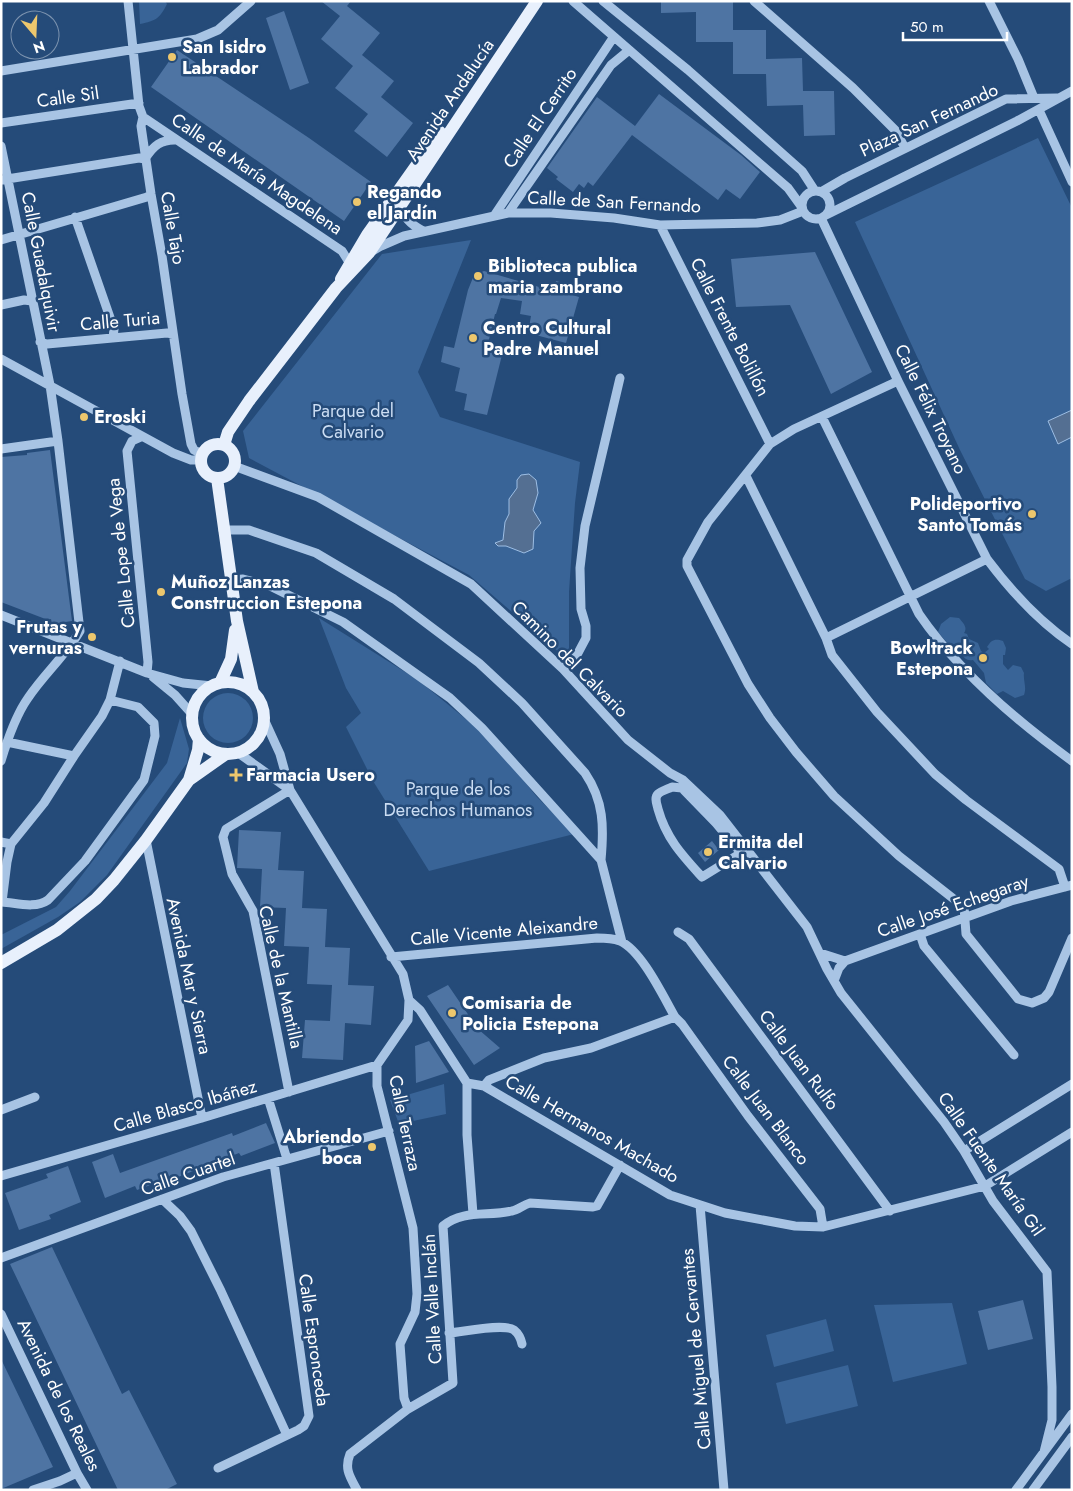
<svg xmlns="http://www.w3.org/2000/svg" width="1073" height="1491" viewBox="0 0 1073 1491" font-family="Jost,sans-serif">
<rect width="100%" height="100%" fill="#254b79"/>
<path fill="#396497" d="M139 1H165L167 4C160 18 156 21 140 24Z
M1038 138 1072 208V578L1046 591 1025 579 960 450 855 222Z
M471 240 418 372 440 417 580 462 575 503 569 592V661L469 575 249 458 243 431 382 254Z
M950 617 959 618C963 623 968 627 964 633L967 634 969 639 978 643 981 651 984 653 989 649 987 647C991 640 995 638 1003 641L1006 648 1005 655H1003V664L1008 670 1013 665 1021 667 1024 673C1023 681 1027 687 1024 695L1015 698 1003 691 997 694 986 683 984 673 973 660C962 662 963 652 957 646L949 645 938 632 941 624Z
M319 618 418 680 489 738 537 797 574 834 429 871 373 781 346 727 361 713 346 688Z
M203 718a25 25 0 1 1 50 0a25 25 0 1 1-50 0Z
M180 718 189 749 187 763 107 875 80 902 58 917 1 949V935L56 907 70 891 167 763Z
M444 1084 446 1114 399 1124 390 1100Z
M952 1303 967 1364 893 1382 874 1305Z
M826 1319 834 1351 774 1367 766 1335Z
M848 1365 858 1406 786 1424 776 1383Z"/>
<path fill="#546f92" stroke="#9dbee4" d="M1072 410V437L1058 444 1048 421Z
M529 474 536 480 538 493 533 510 541 523 534 531 533 549 524 553 506 546H498L495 543 503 540 505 522 509 514V499L517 488V480L521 475Z"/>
<path fill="#4e74a3" d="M321 1H351L347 6 380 33 362 55 394 81 381 97 413 123 387 157 354 131 368 114 335 88 353 66 321 39 340 16Z
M661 1H733V30H766V59L802 58 803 91H834L835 135 804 136 803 105 767 106 766 74H733V42H696V12L661 13Z
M284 11 309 83 290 90 266 18Z
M177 50 309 138 371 182 344 221 151 87Z
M659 94 741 155 760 172 740 199 726 189 718 200 632 135 593 186 588 182 584 188 579 184 573 192 556 179 558 177 547 168 597 97 635 126Z
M815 252 872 372 831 394 790 305 736 307 731 259Z
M484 271 553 291 556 281 571 285 569 294 579 297 566 343 528 333 531 316 520 314 522 301 501 298 496 314H495L487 348 503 351 487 415 464 410 467 394 455 391 460 368 441 362 444 346 454 348 468 290 474 275Z
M50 450 72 621 52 624 51 619 48 620 1 602V457L27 455V453Z
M239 830 281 832 278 870 304 871 302 908 327 909 325 947 350 948 348 985 374 986 371 1025 345 1023 343 1060 302 1058 305 1020 330 1021 332 985 307 984 309 947 284 946 286 908 260 907 262 869 237 868Z
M712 841 719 850 705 862 698 853Z
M448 985 478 1029 500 1048 474 1065 427 996Z
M429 1041 449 1072 416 1083 415 1046Z
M266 1123 275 1143 241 1156 239 1153 173 1179 172 1177 137 1190 135 1186 105 1198 92 1162 113 1154 120 1173 232 1133 233 1136Z
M68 1166 81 1202 49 1215 51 1219 19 1230 5 1193 48 1178 46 1174Z
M52 1247 122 1394 129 1390 177 1484 165 1490H118L10 1264Z
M1023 1300 1033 1339 988 1350 978 1311Z
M1 1359 53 1467 1 1489Z"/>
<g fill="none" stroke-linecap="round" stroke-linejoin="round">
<path stroke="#a8c4e4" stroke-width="9" d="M128 1 139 106 143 117 141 126 151 194 162 256 182 394 191 444 194 450 202 454
M573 1 788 188 801 206
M603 1 688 70 802 171 815 191
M754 1 853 88 896 131 905 148
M989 1 1018 59 1034 98
M1 71 197 39 218 30 251 1
M1039 110 1072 182
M143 117 342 251 349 262
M1 123 139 103
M1 146 50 385 58 441 80 631C66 655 44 674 28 698 16 715 7 741 1 761
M145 159C153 146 161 139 177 140
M1 180 139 158 145 159
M802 205a14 14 0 1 1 28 0a14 14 0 1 1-28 0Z
M821 192 845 178 1006 99 1057 98
M399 202C403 217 410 224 423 231
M508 213 611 65 628 51
M826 215 1017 121 1072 91
M494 216 613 38
M75 217 114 329 113 338
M821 218 898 381 987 559C1011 591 1038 621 1072 644
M660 225 770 444
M1 240 147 197 151 194
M371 252 381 246 404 236 508 213H551L614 218 660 225 757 223 780 220 803 211
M1 305 24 300 32 301
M40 342 47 344 167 333 173 334
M1 359 173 453 191 460H201
M898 381 794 429 770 444 708 522 687 560V566L748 684 770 718 796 752 834 796 899 856 964 907 966 934 1018 999 1032 1003 1044 998 1049 992 1072 938
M822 417 919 614C959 672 1015 720 1072 761
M141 437 132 441 127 451 148 662 147 673
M1 449 58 441
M234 466 318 497 471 584 563 669 628 740 670 773 683 780 720 815 807 927 827 969 841 993 944 1122 964 1151 993 1201 1047 1272 1052 1387V1420L1044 1452
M746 476 826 638 832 655 877 712 935 774 966 800 1059 869 1065 887
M223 530H249L316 553 394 599 479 663 522 703 585 773C604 801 604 827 601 860
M231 580 243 579 270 586 343 622 450 698 482 728 601 860 622 942
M1 615 147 673 183 683 212 686
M826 638 987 559
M563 669 578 653 586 638V626L581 609 580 568 585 526 620 378
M153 677 175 695 192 714
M110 700 138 707 154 723 155 736 144 780 85 861 48 900C35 909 17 903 2 902L7 862 11 844 44 803 74 756 102 716 110 700 120 661
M264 719 280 754 290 790 403 974 409 1000 408 1020 377 1065V1086L413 1228 417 1294 415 1312 400 1344 404 1398 408 1409
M7 742 74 756
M237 752 290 790
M672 787 682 788 716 823 741 853 702 877C682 855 666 838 658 809 657 804 654 798 658 794 661 791 668 789 672 787Z
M146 840 202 1118
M1 842 11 844
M678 932 689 939 890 1211
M920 934 924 946 1014 1055
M820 953 845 961
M391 957 597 938C605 938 612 938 620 941 642 951 663 996 675 1017L682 1024 748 1116 820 1209 823 1227
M834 981 839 968 845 961 1011 901 1072 885
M409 1000 420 1010 467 1083
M467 1083 484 1086 670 1195 725 1213 795 1226 823 1227 985 1186 1072 1132
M467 1083V1135L473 1214
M484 1086 489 1080 544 1058 591 1048 675 1017
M289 1092 253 911 232 874 223 837 226 829 290 790
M268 1098 287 1159
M1 1110 35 1097
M964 1151 1072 1084
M1 1176 202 1118 377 1065
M162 1199 180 1216 191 1231 221 1291 287 1435
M700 1205 724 1490
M1 1258 223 1177 389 1131
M1 1314 77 1473 87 1490
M449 1333C463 1332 503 1323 514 1330 519 1334 521 1339 522 1344
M218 1468 298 1430 304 1426 309 1416 274 1163
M33 1490 60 1481 77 1473
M357 1490C350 1477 344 1469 350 1454L408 1409 453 1383 443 1226C463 1209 489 1217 512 1211 518 1210 523 1205 530 1203L593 1207 597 1206 620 1165
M1016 1490 1072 1414
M1033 1490 1072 1437"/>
<path stroke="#e8f0fc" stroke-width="12" d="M341 279 367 235 440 132
M201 461a17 17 0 1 1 34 0a17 17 0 1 1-34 0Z
M224 445 228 432 249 401 336 288 369 253 537 1
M217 478 237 621 253 692
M192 718a36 36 0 1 1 72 0a36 36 0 1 1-72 0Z
M220 683 231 659 235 630
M189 780 226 754
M1 963 57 930 96 899 114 880 146 840 189 780 198 750 199 739"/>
</g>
<g fill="#edc76d" stroke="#254b79" stroke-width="2">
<circle cx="172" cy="57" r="5"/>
<circle cx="357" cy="202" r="5"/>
<circle cx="478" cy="276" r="5"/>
<circle cx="473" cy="338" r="5"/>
<circle cx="84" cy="417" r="5"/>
<circle cx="1032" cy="514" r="5"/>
<circle cx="161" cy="592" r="5"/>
<circle cx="92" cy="637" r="5"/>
<circle cx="983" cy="658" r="5"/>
<path d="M233.5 767.5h5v5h5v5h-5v5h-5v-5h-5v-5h5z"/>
<circle cx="708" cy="852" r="5"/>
<circle cx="452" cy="1013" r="5"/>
<circle cx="372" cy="1147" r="5"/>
</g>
<g text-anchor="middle" stroke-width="5" stroke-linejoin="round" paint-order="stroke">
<g font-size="18" font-weight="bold" fill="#fff" stroke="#254b79" text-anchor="start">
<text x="182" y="53">San Isidro<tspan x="182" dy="21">Labrador</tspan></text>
<text x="367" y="198">Regando<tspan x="367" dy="21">el Jardín</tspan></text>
<text x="488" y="272">Biblioteca publica<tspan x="488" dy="21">maria zambrano</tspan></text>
<text x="483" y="334">Centro Cultural<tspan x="483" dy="21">Padre Manuel</tspan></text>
<text x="94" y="423">Eroski</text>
<text x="1022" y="510" text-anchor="end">Polideportivo<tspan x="1022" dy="21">Santo Tomás</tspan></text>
<text x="171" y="588">Muñoz Lanzas<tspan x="171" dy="21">Construccion Estepona</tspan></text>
<text x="82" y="633" text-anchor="end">Frutas y<tspan x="82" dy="21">vernuras</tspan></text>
<text x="973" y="654" text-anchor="end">Bowltrack<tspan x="973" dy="21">Estepona</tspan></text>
<text x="246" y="781">Farmacia Usero</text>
<text x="718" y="848">Ermita del<tspan x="718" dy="21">Calvario</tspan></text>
<text x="462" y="1009">Comisaria de<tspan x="462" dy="21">Policia Estepona</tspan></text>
<text x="362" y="1143" text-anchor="end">Abriendo<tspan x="362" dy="21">boca</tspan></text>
</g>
<g font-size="18" fill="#fff" stroke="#254b79">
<text transform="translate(68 97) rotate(-8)" y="6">Calle Sil</text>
<text transform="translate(450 100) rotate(-56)" y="6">Avenida Andalucía</text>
<text transform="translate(540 118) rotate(-56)" y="6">Calle El Cerrito</text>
<text transform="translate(929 120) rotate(-25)" y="6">Plaza San Fernando</text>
<text transform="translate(257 174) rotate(34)" y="6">Calle de María Magdelena</text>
<text transform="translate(614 202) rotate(3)" y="6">Calle de San Fernando</text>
<text transform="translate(173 228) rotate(80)" y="6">Calle Tajo</text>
<text transform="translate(41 262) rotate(79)" y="6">Calle Guadalquivir</text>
<text transform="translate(120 321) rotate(-5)" y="6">Calle Turia</text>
<text transform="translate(730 327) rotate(63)" y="6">Calle Frente Bolillón</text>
<text transform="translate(931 409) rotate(64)" y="6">Calle Félix Troyano</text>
<text transform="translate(121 553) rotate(-96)" y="6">Calle Lope de Vega</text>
<text transform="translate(570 659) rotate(45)" y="6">Camino del Calvario</text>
<text transform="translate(953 906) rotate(-19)" y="6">Calle José Echegaray</text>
<text transform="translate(504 931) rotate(-5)" y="6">Calle Vicente Aleixandre</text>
<text transform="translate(189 976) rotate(78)" y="6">Avenida Mar y Sierra</text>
<text transform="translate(281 977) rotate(77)" y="6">Calle de la Mantilla</text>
<text transform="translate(799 1060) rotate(53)" y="6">Calle Juan Rulfo</text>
<text transform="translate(185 1106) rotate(-16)" y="6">Calle Blasco Ibáñez</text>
<text transform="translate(766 1110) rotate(53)" y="6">Calle Juan Blanco</text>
<text transform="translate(405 1123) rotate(78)" y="6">Calle Terraza</text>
<text transform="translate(592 1129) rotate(30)" y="6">Calle Hermanos Machado</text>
<text transform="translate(991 1164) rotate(55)" y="6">Calle Fuente María Gil</text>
<text transform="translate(188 1174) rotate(-19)" y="6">Calle Cuartel</text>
<text transform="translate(432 1299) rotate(-93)" y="6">Calle Valle Inclán</text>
<text transform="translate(314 1340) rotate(82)" y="6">Calle Espronceda</text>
<text transform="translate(696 1349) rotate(-95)" y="6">Calle Miguel de Cervantes</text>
<text transform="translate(59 1395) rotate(64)" y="6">Avenida de los Reales</text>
</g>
<g font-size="18" fill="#cbddf3" stroke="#254b79">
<text x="353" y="417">Parque del<tspan x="353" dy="21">Calvario</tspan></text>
<text x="458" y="795">Parque de los<tspan x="458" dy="21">Derechos Humanos</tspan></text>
</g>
</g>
<rect width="1073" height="1491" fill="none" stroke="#ffffff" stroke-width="5"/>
<g transform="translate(35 35) rotate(161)"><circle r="24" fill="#254b79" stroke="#7c93af"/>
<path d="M0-4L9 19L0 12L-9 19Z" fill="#edc76d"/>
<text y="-8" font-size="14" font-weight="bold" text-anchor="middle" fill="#ffffff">N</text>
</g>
<path d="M903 32v8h104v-8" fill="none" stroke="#ffffff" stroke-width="2.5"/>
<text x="910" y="32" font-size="15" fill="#ffffff" stroke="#254b79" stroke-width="4" paint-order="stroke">50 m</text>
</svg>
